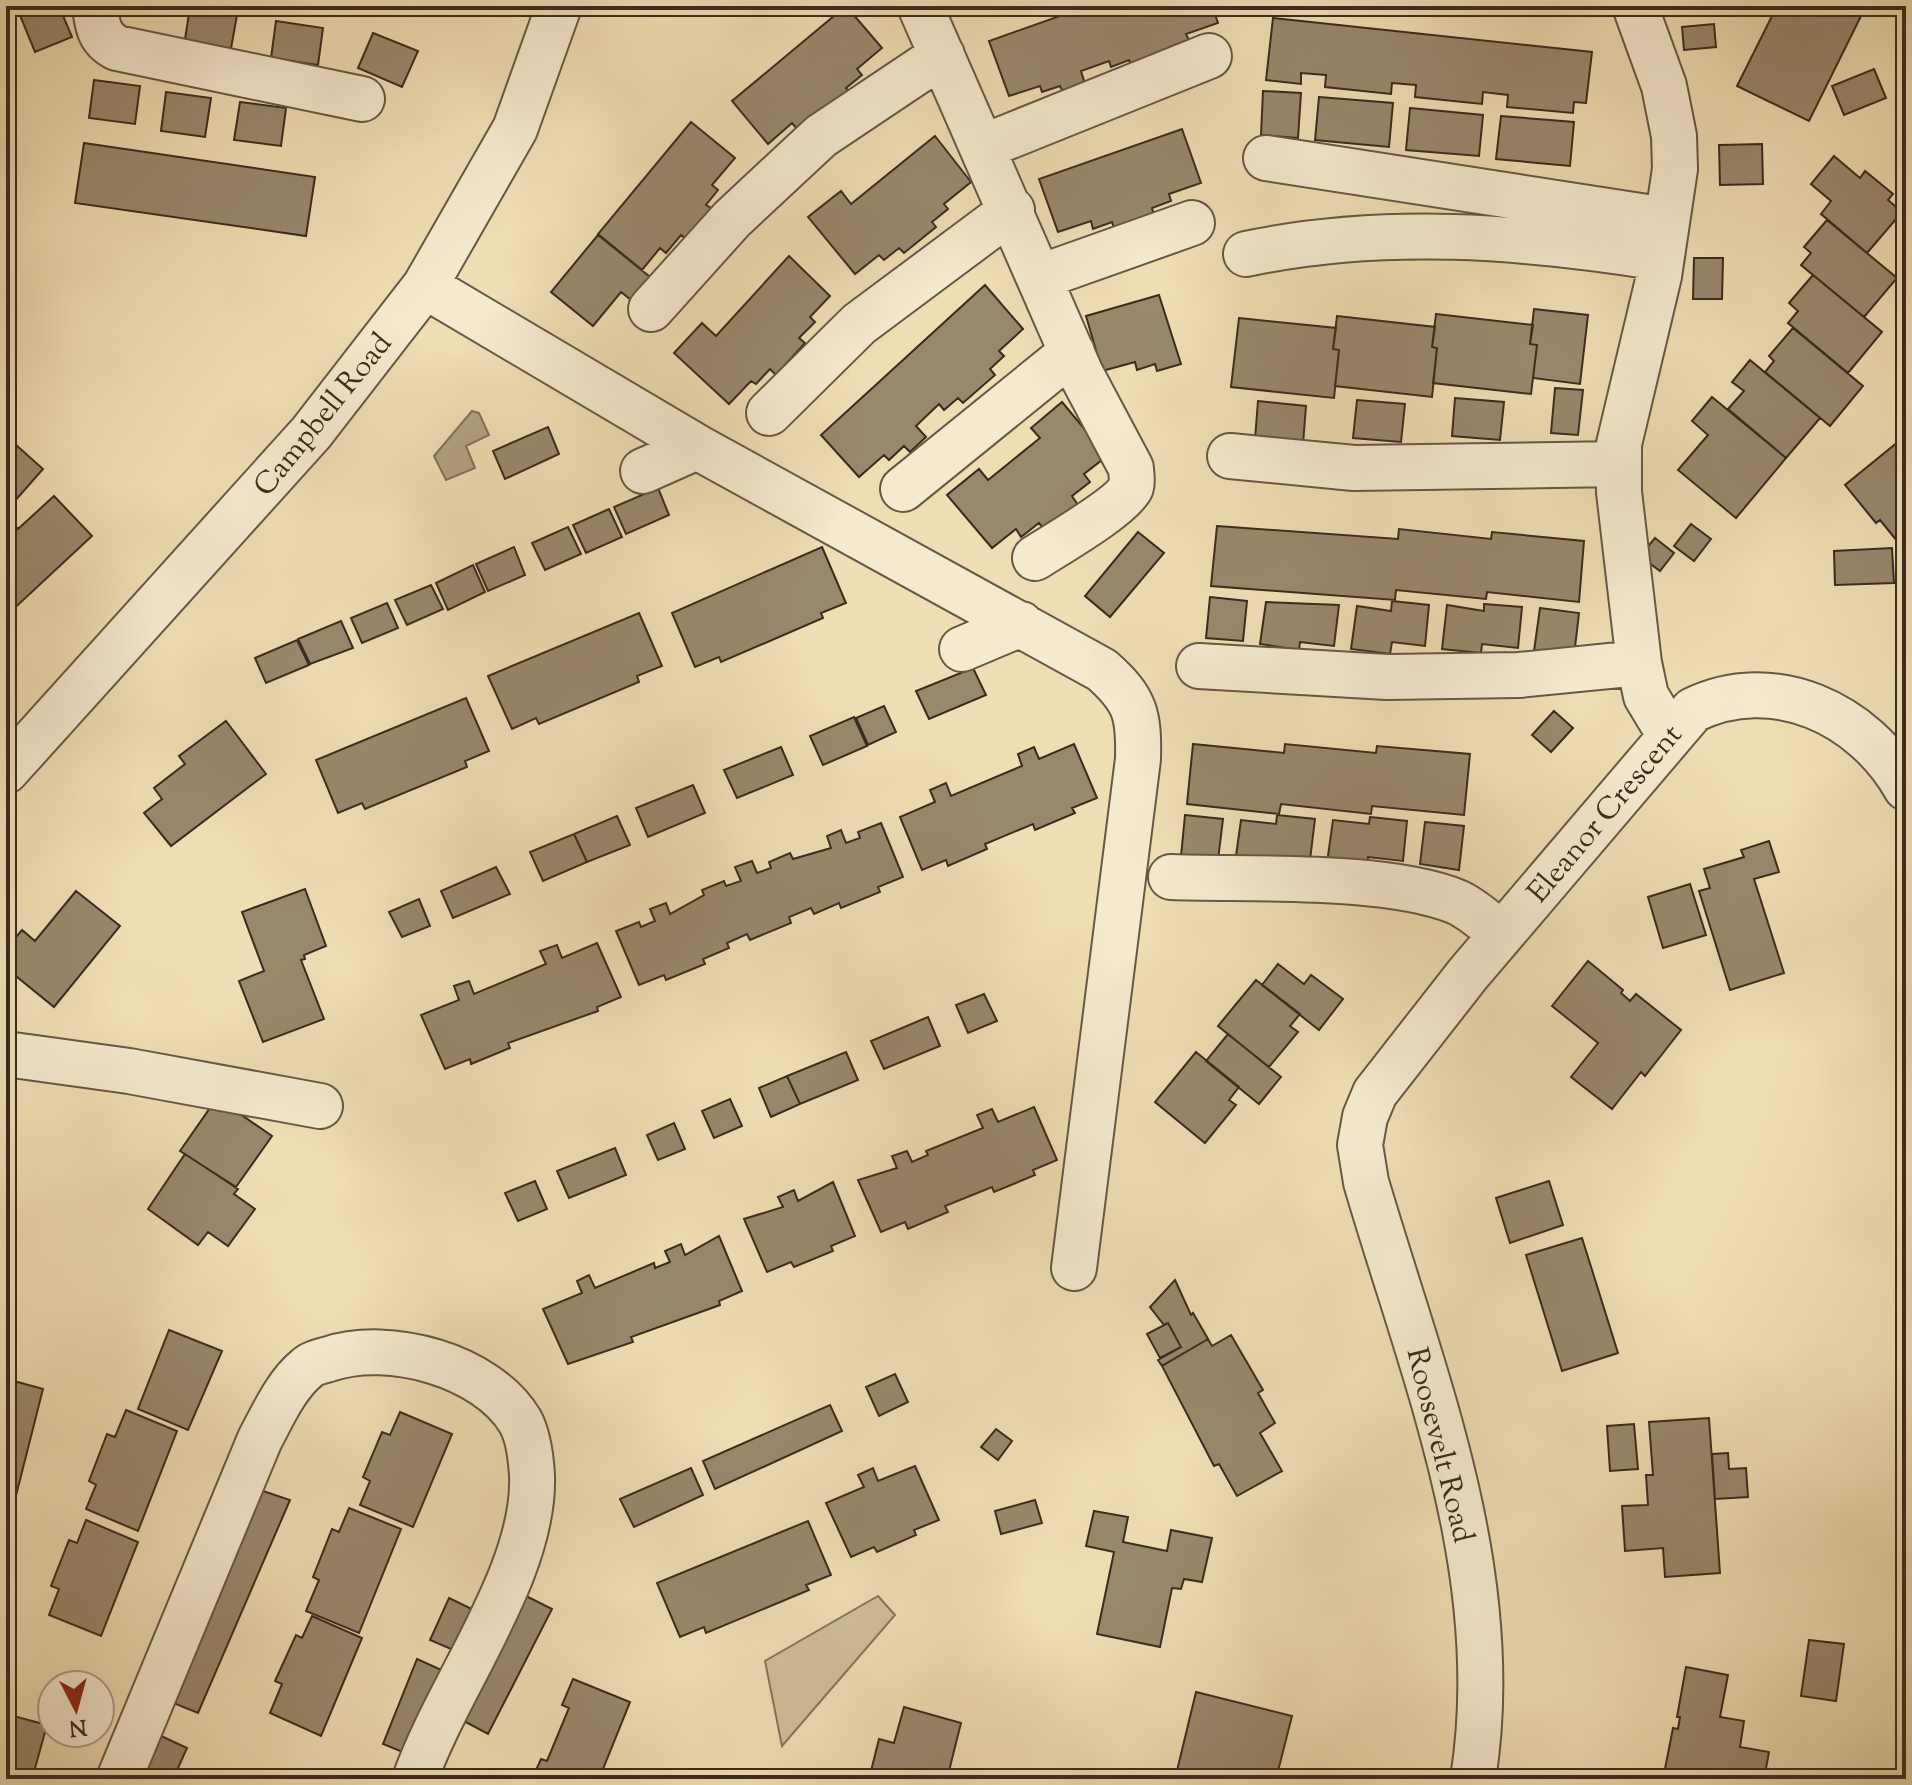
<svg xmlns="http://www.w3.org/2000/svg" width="1912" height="1785" viewBox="0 0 1912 1785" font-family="'Sorts Mill Goudy',serif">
<rect width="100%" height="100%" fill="#efddb4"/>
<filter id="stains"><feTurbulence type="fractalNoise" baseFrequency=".0025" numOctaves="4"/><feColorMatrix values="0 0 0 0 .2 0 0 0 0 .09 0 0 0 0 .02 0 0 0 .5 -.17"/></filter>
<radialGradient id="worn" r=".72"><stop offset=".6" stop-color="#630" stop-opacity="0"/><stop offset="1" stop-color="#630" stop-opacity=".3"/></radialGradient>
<path fill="#d0bf9a" stroke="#84765c" stroke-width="2" d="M878 1596 895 1615 782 1746 765 1661Z"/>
<path fill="#b1a181" stroke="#817259" stroke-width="2" d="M472 411 479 413 489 435 466 446 475 468 446 480 434 456Z"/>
<path fill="#98886c" stroke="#392c1e" stroke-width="2" d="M22 6H59L72 37 35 52 17 8Z
M359 6H413L412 16Z
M846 6 882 48 857 69 862 75 846 88 852 95 797 129 792 123 768 144 732 101Z
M1088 6H1212L1218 23 1186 34 1189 40 1169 47 1172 55 1132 69 1129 60 1111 67 1109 61 1081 71 1085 84 1063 92 1060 86 1042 92 1040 86 1009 96 989 41Z
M1777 6H1866L1809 121 1737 86Z
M190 7 237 15 230 54 184 46Z
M1273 18 1592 52 1586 103 1574 102 1573 113 1507 107 1508 95 1483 92 1482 104 1415 97 1416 85 1392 83 1391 94 1325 87 1326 75 1301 73V84L1266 80Z
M276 21 323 28 318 65 271 58Z
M1714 24 1716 47 1684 50 1682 27Z
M373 33 418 51 402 87 358 68Z
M1874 69 1886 98 1844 115 1832 86Z
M94 80 140 86 135 124 89 118Z
M1263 91 1301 93 1298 138 1261 135Z
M166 92 211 98 205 137 161 131Z
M1319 97 1393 103 1389 147 1315 140Z
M240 102 286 108 281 146 234 140Z
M1410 108 1483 115 1479 156 1406 150Z
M1501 116 1574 122 1570 166 1496 159Z
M691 122 735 158 712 185 718 190 706 205 713 209 687 240 681 235 666 253 660 248 642 270 598 234Z
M1182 129 1201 183 1169 194 1171 201 1152 208 1154 215 1114 228 1112 222 1093 229 1091 221 1058 232 1039 179Z
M935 136 971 182 944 204 948 209 932 222 936 227 904 253 899 248 884 260 879 255 855 274 808 217 841 191 851 204Z
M84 143 315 177 306 236 75 203Z
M1762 144 1763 184 1720 185 1719 145Z
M1834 156 1860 178 1865 171 1893 194 1888 200 1902 212 1867 253 1821 214 1831 201 1811 184Z
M1827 220 1897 278 1864 317 1801 265 1811 253 1804 247Z
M598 235 655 281 636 304 621 292 593 326 551 292Z
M789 256 830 296 810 317 815 322 799 338 805 343 776 375 770 369 756 384 751 381 729 404 674 353 702 323 716 336Z
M1694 258H1723L1722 299H1693Z
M1813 275 1882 332 1848 373 1788 323 1798 311 1789 303Z
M985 285 1023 329 999 351 1004 356 990 369 995 375 963 403 958 398 944 410 939 404 916 426 926 437 910 452 904 446 889 460 884 455 859 477 821 435Z
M1159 295 1181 364 1157 371 1155 364 1137 370 1135 362 1102 371 1086 316Z
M1534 309 1588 315 1580 384 1533 378 1537 345 1530 344Z
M1436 314 1533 325 1530 344 1537 345 1531 394 1433 383 1437 348 1432 347Z
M1337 316 1435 327 1432 347 1437 348 1432 397 1335 386 1339 350 1333 349Z
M1239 318 1336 328 1333 349 1339 350 1334 398 1231 387Z
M1793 328 1863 386 1830 426 1765 372 1774 361 1769 356Z
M1750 360 1820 418 1786 458 1728 409 1744 391 1732 382Z
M1555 388 1583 390 1578 435 1551 433Z
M1712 397 1786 458 1736 518 1678 470 1708 435 1692 421Z
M1455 398 1504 402 1500 440 1452 436Z
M1357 400 1405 404 1401 442 1353 438Z
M1258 401 1306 406 1303 444 1255 439Z
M1062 402 1107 456 1084 474 1090 482 1072 496 1078 505 1045 531 1039 523 1021 537 1016 529 992 548 947 495 979 469 988 480 1040 438 1031 428Z
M548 427 559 454 505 479 493 451Z
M6 436 43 469 6 511Z
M1898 442 1906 452V544L1902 547 1880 520 1876 523 1845 485Z
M658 488 669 515 626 534 614 507Z
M54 496 92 536 6 616V521L9 519 18 529Z
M609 509 622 537 586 553 573 525Z
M1691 524 1711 539 1694 561 1674 546Z
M1217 526 1398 539 1399 529 1491 539 1492 532 1584 541 1579 602 1487 592 1486 599 1396 590 1395 600 1211 586Z
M568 527 581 554 545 570 532 543Z
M1138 532 1164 553 1110 617 1085 596Z
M1655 538 1674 553 1660 571 1640 556Z
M514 547 525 575 488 591 476 564Z
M822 547 846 603 821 613 823 618 721 662 719 657 695 667 672 613Z
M1892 548 1894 583 1835 585 1834 551Z
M473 565 485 592 448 610 436 583Z
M431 585 443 609 407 625 395 600Z
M1210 597 1247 601 1243 641 1206 638Z
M1392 601 1429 605 1425 646 1392 642 1390 654 1351 649 1357 606 1391 611Z
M1266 602 1339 605 1334 646 1300 642 1299 650 1260 644Z
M387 603 398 628 362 643 351 618Z
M1484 604 1522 607 1518 648 1482 644 1481 653 1442 649 1447 605 1484 611Z
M1540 608 1579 613 1574 656 1534 651Z
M639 613 662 666 637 676 639 682 539 724 536 718 512 729 488 676Z
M341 621 353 648 310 664 298 639Z
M297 640 309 665 266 683 255 658Z
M973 668 986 695 929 719 916 691Z
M466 698 489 751 465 761 467 767 365 809 362 803 338 813 316 760Z
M884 706 896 732 868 745 856 718Z
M1554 711 1573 728 1551 752 1532 735Z
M854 717 867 746 823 765 810 736Z
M226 721 266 774 171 846 144 813 162 799 154 788 185 764 179 756Z
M1074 744 1097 798 1072 808 1075 813 1035 830 1033 824 985 844 987 849 948 866 946 860 922 870 900 817 935 802 930 790 946 783 951 796 1022 766 1018 754 1034 747 1039 759Z
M1193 744 1284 753 1285 744 1376 753 1377 746 1470 754 1464 815 1372 806 1371 814 1281 804 1279 814 1187 804Z
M781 747 793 775 737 798 724 770Z
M693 785 705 813 648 837 636 808Z
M1185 815 1223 819 1218 860 1181 856Z
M1277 815 1315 819 1310 860 1276 856 1275 868 1235 863 1241 820 1276 824Z
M617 816 630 845 587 862 574 834Z
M1370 817 1407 821 1403 861 1368 857 1367 868 1327 863 1333 820 1369 824Z
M1425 822 1464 826 1459 870 1420 864Z
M881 823 903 877 878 887 880 892 841 908 839 903 814 914 811 908 789 917 791 923 750 940 747 934 727 943 729 948 703 959 705 964 666 980 664 975 639 985 616 931 639 922 641 927 655 921 650 909 666 903 670 914 704 895 702 890 724 881 726 886 741 881 735 867 752 861 757 873 771 868 769 862 790 853 793 859 831 848 827 836 841 830 846 843 860 838 858 832Z
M574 834 587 862 543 881 530 852Z
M1769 841 1779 872 1754 879 1784 973 1730 990 1699 891 1710 888 1704 869 1744 857 1741 850Z
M496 867 510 894 453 918 441 891Z
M1690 884 1706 935 1663 948 1648 897Z
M305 889 326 946 304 955 305 959 301 960 324 1019 263 1042 239 981 264 971 242 912Z
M76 891 120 926 54 1007 6 968V949L22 930 35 941Z
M419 899 430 926 402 937 389 912Z
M597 943 621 997 597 1007 598 1011 508 1043 510 1048 471 1064 470 1059 445 1069 421 1015 459 1000 454 986 469 981 474 994 546 964 540 951 557 945 562 958Z
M1588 961 1623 990 1621 993 1630 1001 1636 994 1681 1030 1645 1076 1641 1072 1612 1109 1571 1077 1598 1043 1552 1006Z
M1278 964 1304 984 1311 975 1343 999 1319 1030 1262 985Z
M1256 980 1300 1014 1290 1026 1298 1032 1269 1067 1218 1026Z
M984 994 997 1021 968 1033 956 1005Z
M928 1017 940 1046 884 1069 871 1041Z
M1228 1034 1281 1077 1259 1104 1206 1061Z
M846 1052 858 1080 800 1104 787 1076Z
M1196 1052 1239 1087 1229 1100 1236 1105 1205 1143 1155 1102Z
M787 1076 800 1104 771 1117 759 1088Z
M217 1098 272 1136 236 1187 180 1151Z
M730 1099 742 1126 714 1138 702 1111Z
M1034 1107 1057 1160 1033 1170 1035 1175 994 1192 992 1187 945 1206 948 1212 908 1229 905 1222 881 1232 858 1180 897 1168 892 1156 907 1151 912 1162 928 1155 926 1151 983 1128 977 1115 992 1109 998 1122Z
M674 1123 685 1149 658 1160 647 1135Z
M615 1148 626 1175 569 1198 557 1171Z
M185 1154 238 1189 234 1194 255 1209 228 1246 208 1232 198 1245 148 1209Z
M535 1181 547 1209 518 1221 505 1193Z
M1549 1181 1563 1225 1510 1243 1496 1198Z
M833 1182 855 1236 831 1246 833 1251 794 1267 791 1262 767 1272 744 1219 783 1207 778 1197 794 1190 798 1201Z
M719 1236 742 1291 719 1301 720 1305 631 1337 633 1342 568 1364 543 1309 582 1293 577 1281 589 1275 595 1288 654 1263 655 1268 670 1262 665 1251 681 1244 685 1255Z
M1582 1238 1618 1353 1562 1371 1526 1255Z
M1175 1280 1191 1315 1193 1313 1208 1339 1162 1366 1158 1360 1181 1347 1168 1323 1164 1325 1150 1307Z
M1168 1323 1181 1347 1160 1358 1147 1334Z
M169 1330 222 1351 188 1430 138 1409Z
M1231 1335 1263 1390 1258 1393 1275 1423 1260 1433 1282 1471 1237 1496 1219 1464 1214 1466 1162 1366 1208 1339 1212 1346Z
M895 1374 908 1402 879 1416 866 1387Z
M14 1381 43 1389 6 1535V1413Z
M830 1405 842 1431 715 1489 703 1461Z
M126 1410 177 1431 138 1531 86 1509 96 1485 89 1481 107 1434 115 1437Z
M400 1412 452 1434 413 1527 360 1505 370 1481 363 1477 382 1432 390 1435Z
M1709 1418 1720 1573 1665 1577 1663 1548 1625 1551 1622 1506 1648 1505 1646 1475H1653L1649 1422Z
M1634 1424 1638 1469 1610 1471 1607 1426Z
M996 1429 1012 1441 998 1460 981 1447Z
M1728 1453 1729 1469 1746 1468 1748 1497 1715 1499 1712 1454Z
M915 1466 939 1520 914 1530 916 1535 877 1552 874 1547 851 1557 826 1503 864 1487 858 1475 873 1468 878 1481Z
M691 1468 703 1495 634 1527 620 1499Z
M260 1490 290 1500 198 1713 171 1702Z
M1035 1500 1042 1523 1001 1534 995 1511Z
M349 1508 401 1529 359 1633 306 1611 319 1580 313 1577 332 1529 339 1532Z
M1094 1511 1128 1517 1123 1542 1167 1551 1171 1530 1212 1538 1202 1582 1184 1579 1181 1589 1172 1588 1160 1647 1097 1634 1114 1552 1086 1546Z
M86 1520 138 1542 101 1636 49 1615 59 1589 51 1586 69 1540 77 1543Z
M808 1521 831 1575 806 1585 809 1590 706 1633 704 1627 680 1637 657 1583Z
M524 1595 552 1609 488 1734 462 1720Z
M449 1598 476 1611 458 1652 430 1640Z
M312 1616 362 1638 321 1736 270 1713 282 1684 275 1681 296 1635 302 1638Z
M1809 1640 1844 1644 1836 1701 1801 1696Z
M417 1659 446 1672 410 1755 383 1744Z
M1686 1667 1728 1675 1720 1717 1744 1721 1740 1747 1769 1752 1764 1779H1663L1673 1728 1678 1729 1680 1717H1677Z
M573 1679 630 1702 599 1779H532L541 1759 547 1761 569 1708 562 1705Z
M1196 1692 1292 1716 1276 1779H1175Z
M904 1707 961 1723 947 1779H869L879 1739 894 1743Z
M6 1714 47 1725 32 1779H6Z
M159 1735 187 1748 173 1779 141 1777Z"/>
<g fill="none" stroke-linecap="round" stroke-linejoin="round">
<defs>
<path id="minor" d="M95 6C97 25 99 39 117 48L362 99
M920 6 1081 374 1131 468C1131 474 1133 481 1131 487 1123 506 1055 545 1035 558
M1635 6 1664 86 1674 136 1675 169 1659 276 1619 444V492L1639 663 1646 696 1669 734
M983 147 1209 56
M1266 158 1666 220
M1246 254C1383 225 1524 236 1661 258
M1040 277 1192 223
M425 286 697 447 1102 670C1136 700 1139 715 1138 759L1074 1268
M651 309 732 219 821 136 942 55
M769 413 859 324 1012 210
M1230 456 1354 468 1619 464
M643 471 697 447
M903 489 1072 352
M962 649 1021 624
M1199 666 1387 677 1519 675 1639 663
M6 771 311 433 425 286 515 129 559 6
M1171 877C1250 880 1386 873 1457 902 1473 909 1488 924 1502 934
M6 1054 129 1071 320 1106
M119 1779 260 1439C273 1415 286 1385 307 1368 312 1363 322 1361 329 1359 389 1339 486 1365 520 1421 528 1435 531 1459 532 1475 536 1572 448 1685 415 1779
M1473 1779C1506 1573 1423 1376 1366 1182L1360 1145 1365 1117 1375 1093 1468 974 1693 710C1773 671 1864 713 1906 788"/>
</defs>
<use href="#minor" stroke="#665844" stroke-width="48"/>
<use href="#minor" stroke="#f5e9ce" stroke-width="44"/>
</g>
<g text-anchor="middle" stroke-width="7" stroke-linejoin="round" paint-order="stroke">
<g font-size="30" fill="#392c1e" stroke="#f5e9ce">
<text transform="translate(322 414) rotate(-51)" y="10">Campbell Road</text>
<text transform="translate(1604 813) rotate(-50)" y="10">Eleanor Crescent</text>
<text transform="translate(1441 1445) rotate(76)" y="10">Roosevelt Road</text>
</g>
</g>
<rect width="1912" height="1785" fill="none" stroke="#efddb4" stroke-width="32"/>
<rect x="8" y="8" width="1896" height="1769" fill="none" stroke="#392c1e" stroke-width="4"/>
<rect x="16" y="16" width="1880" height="1753" fill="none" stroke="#392c1e" stroke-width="2"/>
<g transform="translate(76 1709) rotate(174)"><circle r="38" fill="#f5e9ce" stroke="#aa9d88" stroke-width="2"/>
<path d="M0-6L14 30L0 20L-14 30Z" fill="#8f2418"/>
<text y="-12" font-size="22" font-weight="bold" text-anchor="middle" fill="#392c1e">N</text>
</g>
<rect width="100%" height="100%" filter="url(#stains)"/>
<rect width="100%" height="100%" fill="url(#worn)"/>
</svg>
